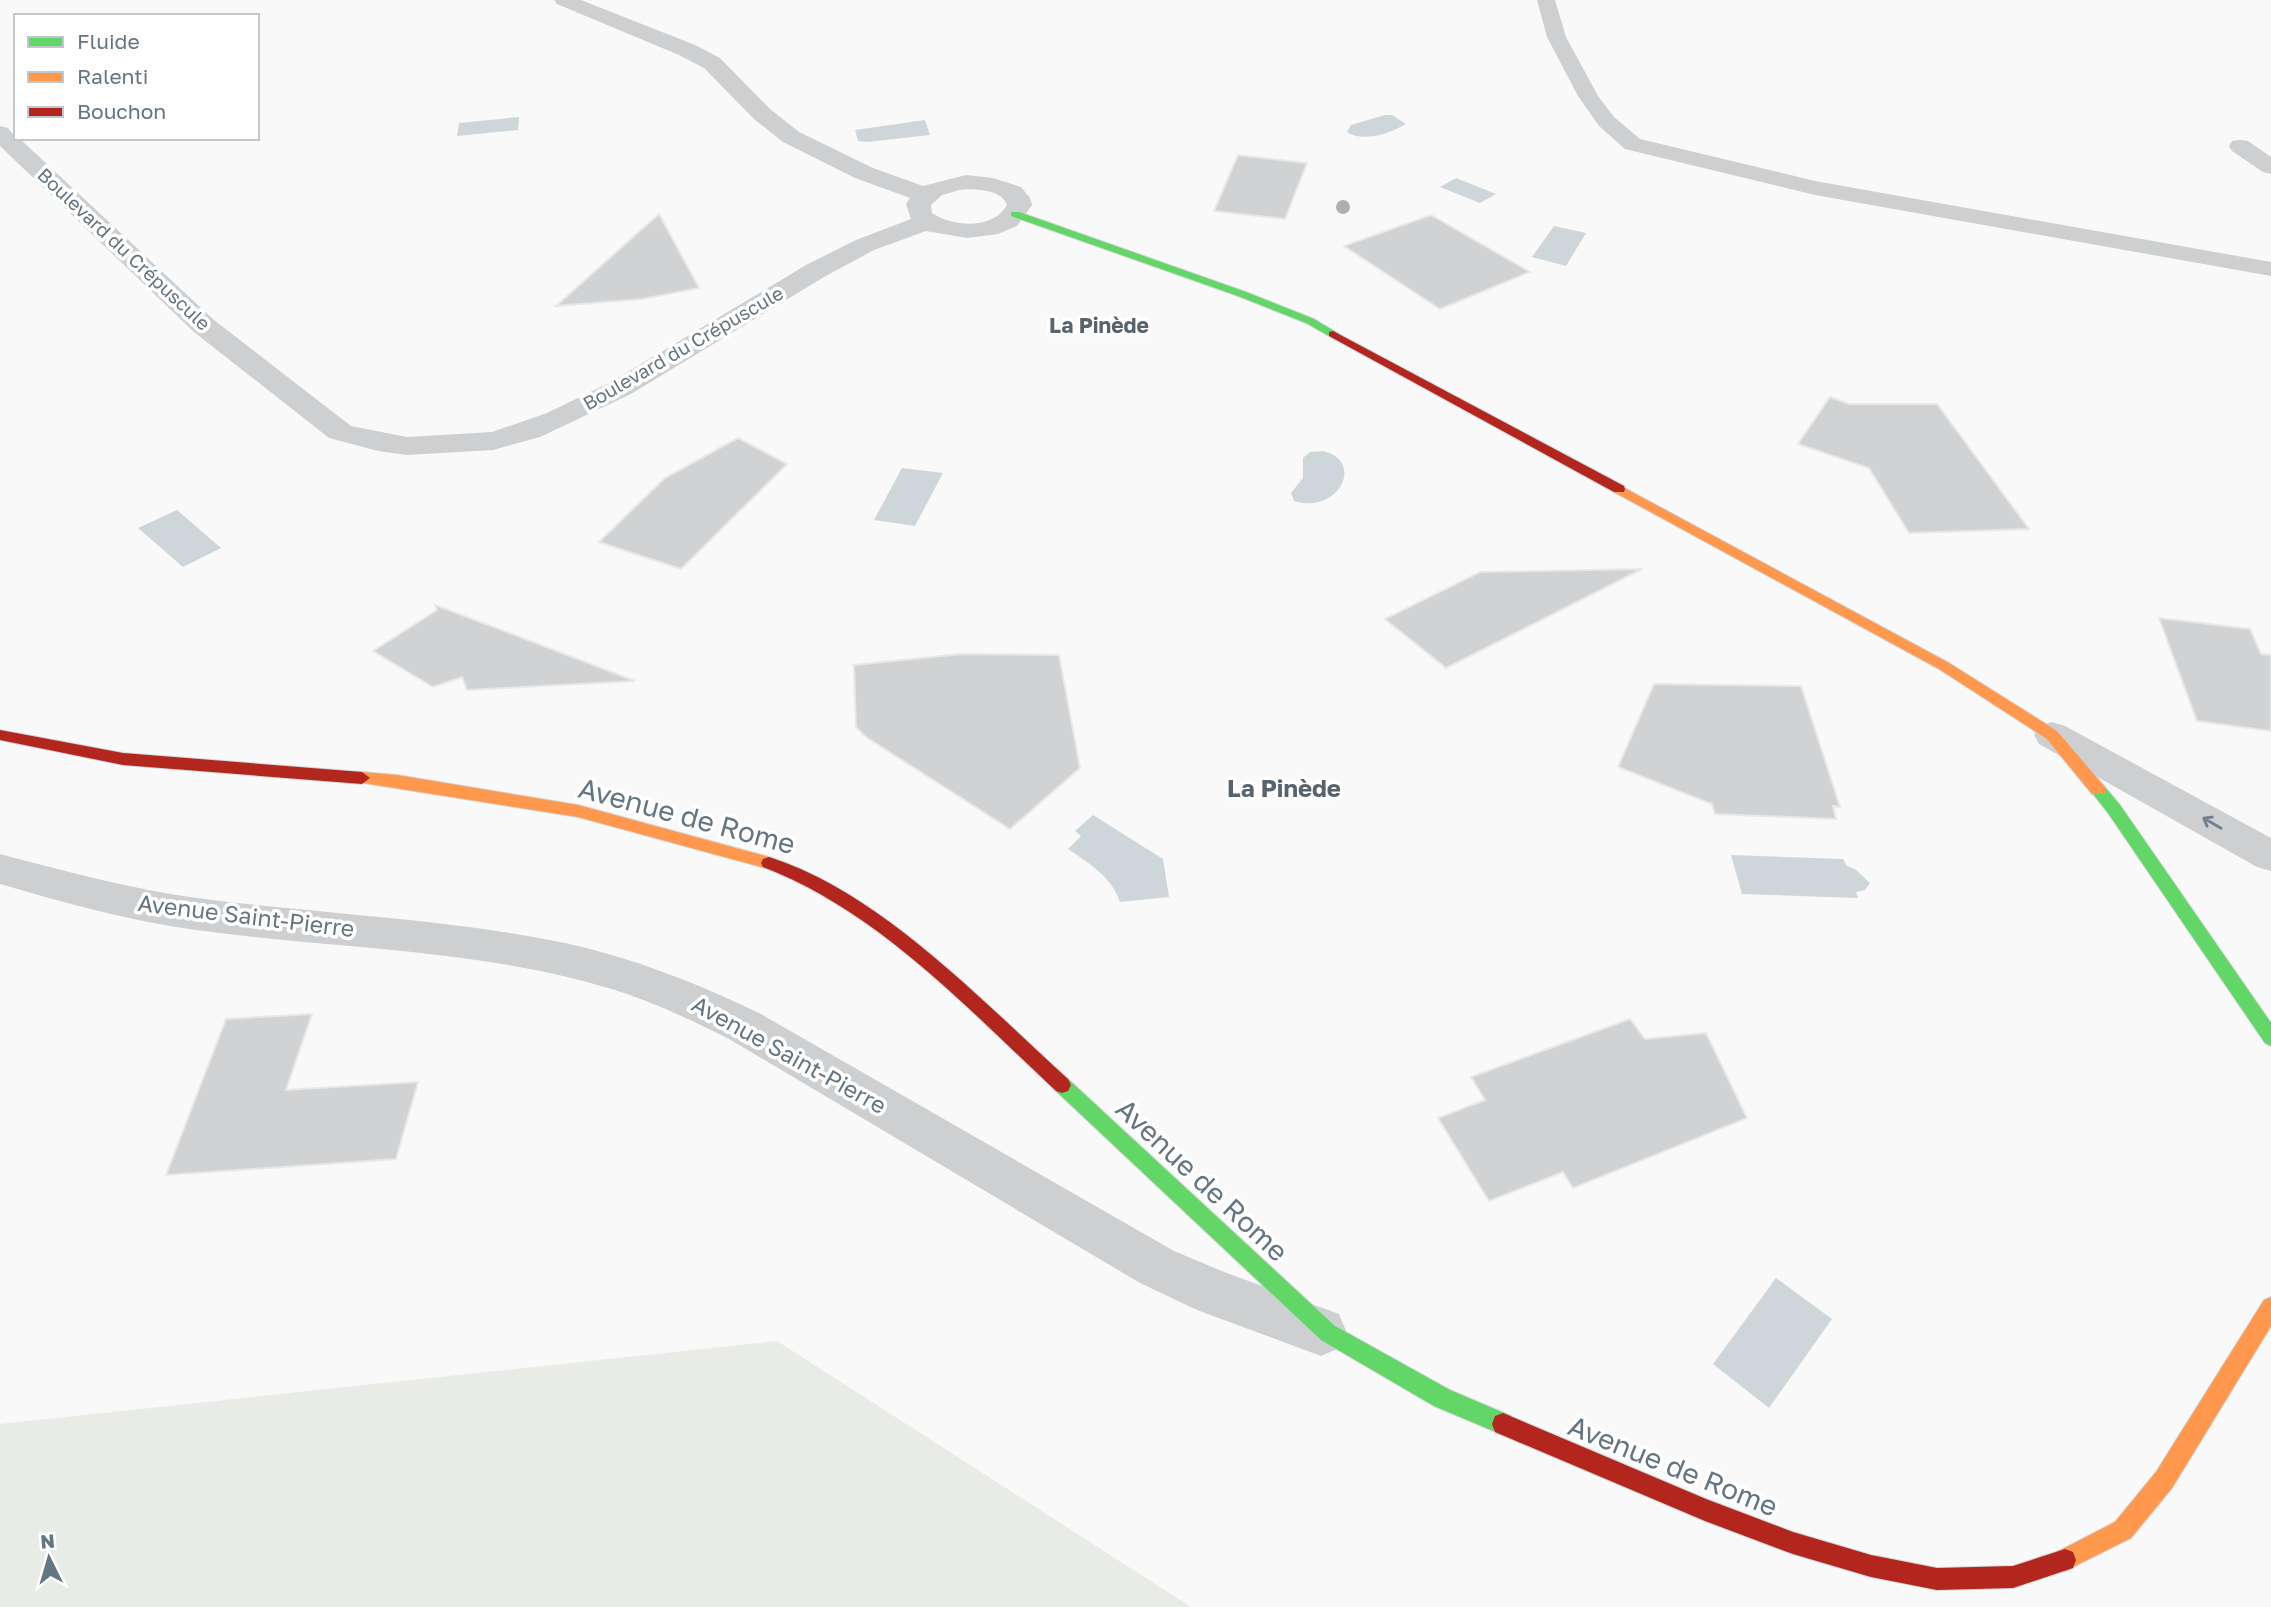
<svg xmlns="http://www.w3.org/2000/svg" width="2271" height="1607" viewBox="0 0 2271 1607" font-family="'Golos Text',sans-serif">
<rect width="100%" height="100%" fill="#f9f9f9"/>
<path fill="#e8ebe6" d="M777 1341 1191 1607H0V1424Z"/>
<path fill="#ced6d9" d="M1385 115H1392L1406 124C1391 133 1363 143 1347 132L1351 125Z
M519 117 518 130 457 136 459 123Z
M925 120 930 135 867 142 858 141 855 130Z
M1456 178 1496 194 1480 203 1440 187Z
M1554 226 1586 233 1566 266 1532 257Z
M1323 451C1366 461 1338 515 1294 501L1291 493 1303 478V458L1310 452Z
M902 468 943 473 915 526 874 520Z
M177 510 221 548 183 567 138 528Z
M1093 815 1163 859 1169 897 1120 902C1111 876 1090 864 1068 849L1081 836 1075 831Z
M1731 855 1843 859 1847 866 1855 869 1870 883 1865 890 1856 892 1858 898 1742 894Z
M1776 1278 1832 1319 1769 1408 1713 1364Z"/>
<path fill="#d0d2d3" stroke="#e8e8e8" stroke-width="2" d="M1238 155 1307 163 1285 219 1214 211Z
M659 214 699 288 642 299 556 306Z
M1431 215 1530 272 1440 309 1344 246Z
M1830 397 1849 404H1937L2029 529 1909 533 1869 468 1798 444Z
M738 438 787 464 681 569 599 542 665 478Z
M1642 569 1446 668 1385 619 1480 572Z
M435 605 512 634 635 681 467 690 462 677 433 687 373 651 437 610Z
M2159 618 2250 629 2261 654 2271 655V731L2197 721Z
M961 654 1059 655 1080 768 1010 829 866 737 856 727 854 665Z
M1654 684 1801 686 1840 807 1833 806 1836 819 1715 814 1712 804 1618 767Z
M312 1014 286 1090 418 1082 396 1159 166 1175 226 1019Z
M1630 1019 1645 1039 1706 1033 1747 1118 1573 1188 1563 1172 1489 1201 1438 1118 1485 1100 1471 1077Z"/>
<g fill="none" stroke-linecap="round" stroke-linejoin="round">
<defs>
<path id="fast" d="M1011 212H1019L1246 292 1314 319 1339 334 1329 336 1306 323 1238 296 1011 216Z
M2098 784 2104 786 2120 805 2271 1023V1046L2265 1043 2108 813 2090 790 2092 786Z
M1062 1077 1068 1079 1335 1326 1450 1390 1511 1416 1514 1424 1511 1432 1503 1435 1434 1406 1321 1340 1056 1091 1053 1085 1056 1079Z"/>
<path id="slow" d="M1619 485 1949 663 2057 731 2104 786 2106 790 2104 794H2092L2047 739 1939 669 1614 492V486Z
M362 772 397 775 578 805 769 857 775 859 777 863 775 867 769 869 578 817 357 782 354 778 357 774Z
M2271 1297V1326L2172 1488 2131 1538 2065 1571 2057 1568 2054 1560 2057 1552 2115 1522 2156 1472 2264 1300Z"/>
<path id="jam" d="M1333 331 1624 486 1625 489 1624 492H1614L1329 336V332Z
M0 730 123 753 362 772 370 778 362 784 123 765 0 740Z
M769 857C880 892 983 1002 1068 1079L1071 1085 1068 1091 1062 1093 1056 1091C967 1008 878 911 763 867L761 863 763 859Z
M1503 1413 1706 1499 1793 1532 1871 1555 1937 1568 2013 1566 2065 1549 2073 1552 2076 1560 2073 1568 2013 1588 1937 1590 1871 1577 1793 1554 1705 1521 1495 1432 1492 1424 1495 1416Z"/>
</defs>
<use href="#fast" stroke="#d5d6d7" stroke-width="2"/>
<use href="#slow" stroke="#d5d6d7" stroke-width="2"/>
<use href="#jam" stroke="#d5d6d7" stroke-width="2"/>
<path fill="#cecfd0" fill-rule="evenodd" d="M1537 0H1555L1566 37 1598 96 1614 117 1640 139 1815 181 2271 262V276L1815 195 1625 149 1599 126 1578 96 1547 37Z
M2240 140 2248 141 2271 157V174L2263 172 2232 151 2229 146 2232 141Z"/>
<path fill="#cecfd0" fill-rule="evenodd" d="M554 0H581L695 45 720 58 770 109 799 132 873 168 923 186 966 175 993 178 1021 187 1030 198 1032 205 1017 226 998 234 967 238 926 231 874 250 824 277 631 394 540 437 493 450 407 455 378 451 329 438 194 332 0 146V126L8 128 16 138H19L214 320 351 426 407 437 492 432 547 413 611 382 806 265 856 240 911 219 906 204 910 198 855 178 783 142 754 119 704 68 679 55 557 4ZM959 190C973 188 1002 189 1007 205 994 230 952 227 932 213L931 205 942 195Z
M2052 722 2065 726 2271 838V871L2257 867 2039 744 2034 735 2039 726Z
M0 854C65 871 130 889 197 898 319 914 444 918 565 943 633 958 697 983 759 1013L1174 1251 1224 1272 1339 1314 1346 1331 1339 1348 1321 1356 1197 1310 1140 1283 729 1039C695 1022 662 1006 627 994 489 948 339 950 196 930 130 921 65 903 0 884Z"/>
<use href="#fast" fill="#63d668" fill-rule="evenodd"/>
<use href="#slow" fill="#ff974d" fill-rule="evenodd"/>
<use href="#jam" fill="#b3261e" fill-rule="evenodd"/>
</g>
<circle fill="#a9b3a7" cx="1343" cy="207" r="7"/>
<defs><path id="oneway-shaft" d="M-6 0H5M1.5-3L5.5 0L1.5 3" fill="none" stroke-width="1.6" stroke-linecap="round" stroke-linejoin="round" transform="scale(1.75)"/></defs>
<use stroke="#707f8b" href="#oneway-shaft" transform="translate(2212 823) rotate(-150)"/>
<g text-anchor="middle" stroke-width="7" stroke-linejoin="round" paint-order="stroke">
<g font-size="19" fill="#657683" stroke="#fff">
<text transform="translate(124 249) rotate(43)" y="7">Boulevard du Crépuscule</text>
<text transform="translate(683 348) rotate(-30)" y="7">Boulevard du Crépuscule</text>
</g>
<g font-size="21" font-weight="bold" fill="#57646e" stroke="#fff">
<text x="1099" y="333">La Pinède</text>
</g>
<g font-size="23" fill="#657683" stroke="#fff">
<text transform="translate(246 916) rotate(7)" y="8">Avenue Saint-Pierre</text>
<text transform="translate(789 1055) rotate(29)" y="8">Avenue Saint-Pierre</text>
</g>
<g font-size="24" font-weight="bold" fill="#57646e" stroke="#fff">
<text x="1284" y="797">La Pinède</text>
</g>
<g font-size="28" fill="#657683" stroke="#fff">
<text transform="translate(687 816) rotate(15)" y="10">Avenue de Rome</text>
<text transform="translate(1202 1180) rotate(43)" y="10">Avenue de Rome</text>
<text transform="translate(1673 1466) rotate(22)" y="10">Avenue de Rome</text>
</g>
</g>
<rect x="14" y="14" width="245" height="126" fill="#ffffff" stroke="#c1c8cd" stroke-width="2"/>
<rect x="28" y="37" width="35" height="10" fill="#63d668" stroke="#c1c8cd" stroke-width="2"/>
<text x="77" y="49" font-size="21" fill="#657683">Fluide</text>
<rect x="28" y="72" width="35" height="10" fill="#ff974d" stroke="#c1c8cd" stroke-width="2"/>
<text x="77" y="84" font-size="21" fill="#657683">Ralenti</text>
<rect x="28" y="107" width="35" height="10" fill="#b3261e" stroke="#c1c8cd" stroke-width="2"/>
<text x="77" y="119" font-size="21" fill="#657683">Bouchon</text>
<g transform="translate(49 1558) rotate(355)" stroke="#ffffff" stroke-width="5" paint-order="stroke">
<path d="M0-5L12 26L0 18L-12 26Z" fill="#657683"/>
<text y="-10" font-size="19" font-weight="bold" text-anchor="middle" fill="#657683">N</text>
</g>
</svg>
